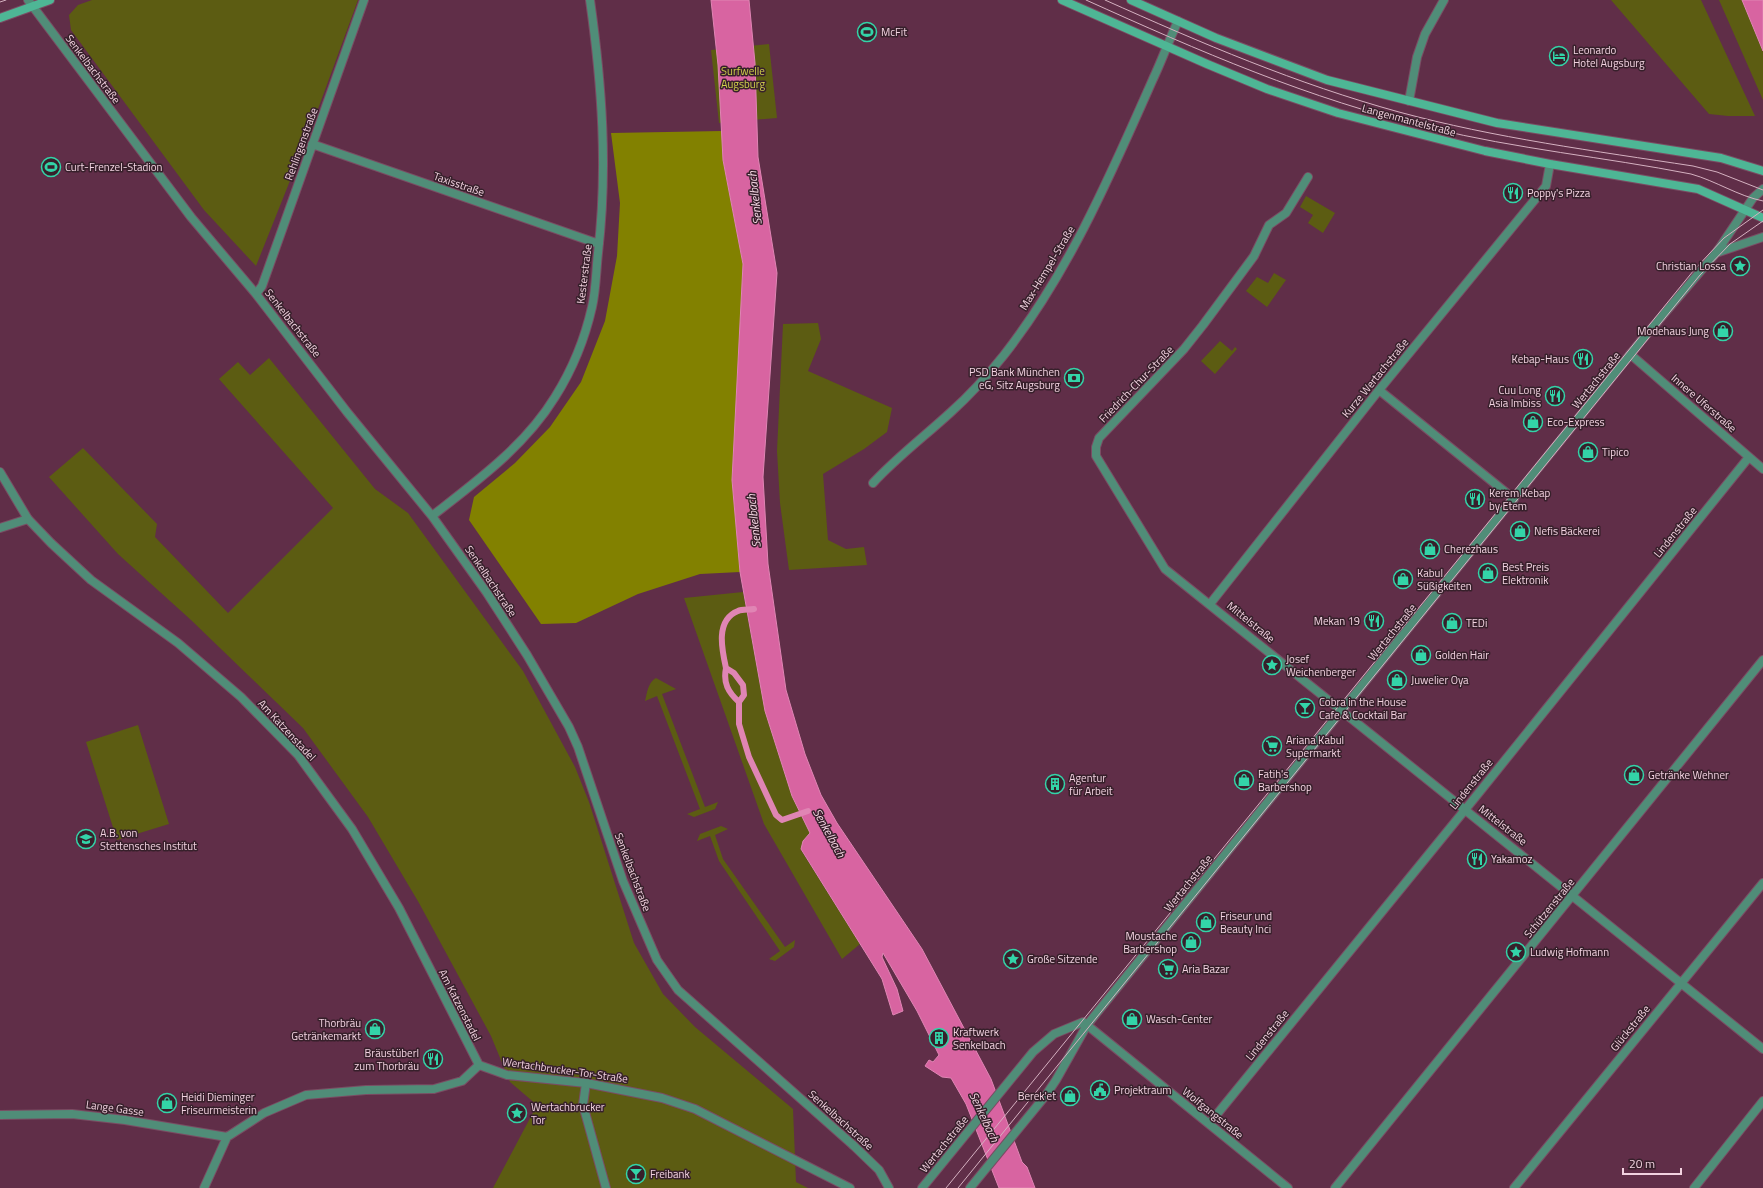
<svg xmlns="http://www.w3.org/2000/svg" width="1763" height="1188" viewBox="0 0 1763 1188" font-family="'Titillium Web',sans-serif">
<rect width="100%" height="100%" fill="#602e48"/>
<path fill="#5c5c12" d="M92 0H358L311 128 256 266 204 210 71 30 69 15 78 5Z
M1611 0H1701L1755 116H1728L1709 114Z
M1719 0H1742L1763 51V100Z
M769 44 777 118 719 123 711 50Z
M1306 196 1335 213 1323 233 1308 223 1313 215 1300 207Z
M1274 273 1286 280 1267 307 1246 291 1257 277 1268 283Z
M818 323 821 339 808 371 892 408 887 432 864 449 823 474 828 540 846 549 864 547 867 565 789 570 780 503 777 451 783 324Z
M1220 341 1232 351 1235 347 1237 349 1215 374 1201 361Z
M269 358 375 489 408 513 523 671 575 767 589 802 634 943 663 994 695 1027 793 1109 796 1182 808 1188H493L537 1105 510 1082 491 1036 419 903 368 817 303 728 191 620 118 554 49 477 83 448 157 524 155 537 228 613 333 508 219 379 238 362 250 375Z
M743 592 765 711 792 796 810 833 803 841 801 850 860 944 842 959 764 824 684 598Z
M656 678 676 689 662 694 705 807 718 802 715 809 694 817 687 814 700 809 657 696 645 701C647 693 648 682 656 678Z
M138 725 169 824 117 840 86 742Z
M721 826 728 829 715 835 723 859 785 947 795 940 794 947 775 961 769 959 780 951 719 861 710 836 697 841 700 834Z"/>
<path fill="#828100" d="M722 131 723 160 743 264 732 480 740 572 700 574 638 594 576 623 541 624 469 520 474 497 515 463 550 427 581 382 605 321 617 256 620 203 611 133Z"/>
<path fill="#d864a1" stroke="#e085b4" d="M711 0H749L755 63 758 157 777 273 763 477 768 564 786 690 805 754 821 795 837 823 922 949 991 1079 1022 1162 1027 1167 1035 1188H999L966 1104 951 1078 942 1077 925 1066 929 1060 933 1062 939 1055 917 1011 883 953 882 957 897 989 903 1011 893 1015 882 979 801 849 803 841 810 833 792 796 765 711 740 572 732 480 743 264 723 160 718 65Z
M1742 0H1763V51Z"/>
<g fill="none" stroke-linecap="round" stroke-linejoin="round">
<path stroke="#e085b4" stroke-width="6" d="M754 609C749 610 742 609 738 611 715 620 722 650 726 668L734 673 743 685 744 695 739 702V724L749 757 776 815 782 820 808 811
M726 668C723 683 728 692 739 702"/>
<defs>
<path id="minor" d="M28 0 191 217 256 294 347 412 432 516 487 593 527 655 569 727 578 747 623 881 657 960 678 990 853 1145
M1409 101 1417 57 1425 34 1444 0
M312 144 599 244
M1308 177 1286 213 1269 225 1254 256 1203 325 1184 349 1099 438 1096 447V456L1165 569 1763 1049
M256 294 262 286 364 0
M1630 354 1763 469
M1379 390 1514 499
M873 483C897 457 925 436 951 412 970 395 988 375 1004 355 1069 272 1111 174 1153 79 1162 60 1169 40 1178 21
M432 516C477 481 525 446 555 397 572 370 585 338 592 307 596 290 596 271 598 253 608 168 602 85 590 0
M0 528 28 519
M1210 604 1379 390 1546 186 1550 164
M1087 1025 1288 1188
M586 1083 583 1105 606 1188
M0 1115 72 1114 125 1120 227 1137
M1209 1124 1477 795 1749 457
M227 1137 264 1113 306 1095 366 1090 434 1089 462 1081 479 1065
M204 1188 227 1137
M1335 1188 1763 660
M1514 1188 1763 883
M1694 1188 1763 1101"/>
<path id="tertiary" d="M1716 253 1763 237
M0 472 28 519 51 543 91 580 178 643 241 697 298 755 352 829 399 908 479 1065 507 1075 586 1083 662 1098 695 1109 850 1188
M853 1145 879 1170 889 1188
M922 1188 1033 1052 1054 1034 1083 1022 1087 1025
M970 1188 1046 1095 1056 1080 1087 1025 1641 341 1716 253 1753 198 1763 189"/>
<path id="secondary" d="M1062 0 1207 64 1267 89 1338 113 1485 151 1550 164 1698 189 1763 218
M1131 0 1216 38 1327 80 1497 123 1721 158 1763 171
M0 18 50 0"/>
</defs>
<use href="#minor" stroke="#7a4c63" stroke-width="10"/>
<use href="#tertiary" stroke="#7a4c63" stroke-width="10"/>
<use href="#secondary" stroke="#7a4c63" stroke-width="10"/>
<use href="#minor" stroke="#508d78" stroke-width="8"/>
<use href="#tertiary" stroke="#508d78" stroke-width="8"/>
<use href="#secondary" stroke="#4eb695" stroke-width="8"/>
<path stroke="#d5b1c1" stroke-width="1" d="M1086 0C1199 51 1309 99 1431 128 1517 149 1604 157 1691 174 1716 181 1738 196 1763 201
M1105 0C1201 43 1297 84 1399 112 1495 138 1595 151 1693 166L1717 172 1763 190
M0 2 6 0
M946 1188 1694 270 1724 238 1763 210
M958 1188 1700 275 1730 244 1763 221"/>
</g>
<defs>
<symbol id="stadium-ring" viewBox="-11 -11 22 22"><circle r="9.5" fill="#37202b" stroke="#33d4a8" stroke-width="1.5"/><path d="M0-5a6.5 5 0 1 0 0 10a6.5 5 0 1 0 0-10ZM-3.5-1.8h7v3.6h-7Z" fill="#33d4a8"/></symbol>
<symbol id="hotel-ring" viewBox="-11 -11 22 22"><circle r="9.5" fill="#37202b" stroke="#33d4a8" stroke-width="1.5"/><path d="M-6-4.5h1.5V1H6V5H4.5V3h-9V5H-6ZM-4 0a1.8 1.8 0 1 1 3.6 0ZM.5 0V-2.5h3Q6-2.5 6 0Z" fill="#33d4a8"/></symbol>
<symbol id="restaurant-ring" viewBox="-11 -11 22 22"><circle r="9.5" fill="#37202b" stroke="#33d4a8" stroke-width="1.5"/><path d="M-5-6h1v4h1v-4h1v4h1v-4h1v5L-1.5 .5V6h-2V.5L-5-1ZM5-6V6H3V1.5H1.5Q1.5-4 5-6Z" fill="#33d4a8"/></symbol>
<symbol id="sight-ring" viewBox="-11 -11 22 22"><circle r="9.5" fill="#37202b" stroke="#33d4a8" stroke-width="1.5"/><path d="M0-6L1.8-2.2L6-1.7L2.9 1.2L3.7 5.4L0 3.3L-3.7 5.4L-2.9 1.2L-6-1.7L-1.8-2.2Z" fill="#33d4a8"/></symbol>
<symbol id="shop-ring" viewBox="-11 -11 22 22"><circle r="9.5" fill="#37202b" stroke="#33d4a8" stroke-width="1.5"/><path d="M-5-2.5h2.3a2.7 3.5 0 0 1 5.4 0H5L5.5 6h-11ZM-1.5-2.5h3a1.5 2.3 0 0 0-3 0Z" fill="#33d4a8"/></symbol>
<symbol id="bank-ring" viewBox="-11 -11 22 22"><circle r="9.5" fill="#37202b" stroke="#33d4a8" stroke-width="1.5"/><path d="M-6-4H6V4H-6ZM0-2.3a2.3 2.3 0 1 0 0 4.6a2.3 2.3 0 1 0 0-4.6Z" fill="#33d4a8"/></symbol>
<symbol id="bar-ring" viewBox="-11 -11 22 22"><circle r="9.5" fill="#37202b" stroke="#33d4a8" stroke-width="1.5"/><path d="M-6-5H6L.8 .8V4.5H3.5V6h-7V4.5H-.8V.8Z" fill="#33d4a8"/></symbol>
<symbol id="supermarket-ring" viewBox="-11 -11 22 22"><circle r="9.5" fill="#37202b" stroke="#33d4a8" stroke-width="1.5"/><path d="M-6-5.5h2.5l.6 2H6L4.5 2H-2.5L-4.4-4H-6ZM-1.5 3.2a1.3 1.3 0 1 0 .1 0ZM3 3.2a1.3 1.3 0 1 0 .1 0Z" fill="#33d4a8"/></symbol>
<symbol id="building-ring" viewBox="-11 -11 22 22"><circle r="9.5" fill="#37202b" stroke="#33d4a8" stroke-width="1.5"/><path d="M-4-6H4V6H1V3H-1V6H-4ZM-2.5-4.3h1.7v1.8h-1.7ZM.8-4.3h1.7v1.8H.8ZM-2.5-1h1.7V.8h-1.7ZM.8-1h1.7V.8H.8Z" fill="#33d4a8"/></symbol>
<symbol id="school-ring" viewBox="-11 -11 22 22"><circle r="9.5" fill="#37202b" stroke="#33d4a8" stroke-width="1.5"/><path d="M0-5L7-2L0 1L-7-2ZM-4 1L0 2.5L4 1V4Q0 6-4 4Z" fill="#33d4a8"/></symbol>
<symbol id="civic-ring" viewBox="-11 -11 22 22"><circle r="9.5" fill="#37202b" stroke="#33d4a8" stroke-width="1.5"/><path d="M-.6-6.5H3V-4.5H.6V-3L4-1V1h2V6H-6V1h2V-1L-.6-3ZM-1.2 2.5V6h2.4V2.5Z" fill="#33d4a8"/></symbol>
</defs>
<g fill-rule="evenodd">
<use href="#stadium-ring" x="856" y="21" width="22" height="22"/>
<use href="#hotel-ring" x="1548" y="45" width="22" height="22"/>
<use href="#stadium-ring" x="40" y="156" width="22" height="22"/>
<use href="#restaurant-ring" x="1502" y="182" width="22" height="22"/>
<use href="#sight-ring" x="1729" y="255" width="22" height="22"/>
<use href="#shop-ring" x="1712" y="320" width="22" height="22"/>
<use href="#restaurant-ring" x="1572" y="348" width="22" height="22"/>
<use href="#bank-ring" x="1063" y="367" width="22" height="22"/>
<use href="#restaurant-ring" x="1544" y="385" width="22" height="22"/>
<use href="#shop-ring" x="1522" y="411" width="22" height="22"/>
<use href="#shop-ring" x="1577" y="441" width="22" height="22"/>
<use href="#restaurant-ring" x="1464" y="488" width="22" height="22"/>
<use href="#shop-ring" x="1509" y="520" width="22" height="22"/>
<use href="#shop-ring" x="1419" y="538" width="22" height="22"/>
<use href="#shop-ring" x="1477" y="562" width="22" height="22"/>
<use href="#shop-ring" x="1392" y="568" width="22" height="22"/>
<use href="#restaurant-ring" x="1363" y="610" width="22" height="22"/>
<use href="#shop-ring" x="1441" y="612" width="22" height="22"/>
<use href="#shop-ring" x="1410" y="644" width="22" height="22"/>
<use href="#sight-ring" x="1261" y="654" width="22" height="22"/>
<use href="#shop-ring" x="1386" y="669" width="22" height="22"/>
<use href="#bar-ring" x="1294" y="697" width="22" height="22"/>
<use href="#supermarket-ring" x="1261" y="735" width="22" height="22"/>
<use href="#shop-ring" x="1623" y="764" width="22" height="22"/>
<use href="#shop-ring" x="1233" y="769" width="22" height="22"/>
<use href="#building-ring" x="1044" y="773" width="22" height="22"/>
<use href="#school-ring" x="75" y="828" width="22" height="22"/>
<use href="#restaurant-ring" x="1466" y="848" width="22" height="22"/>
<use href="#shop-ring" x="1195" y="911" width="22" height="22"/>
<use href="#shop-ring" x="1180" y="931" width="22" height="22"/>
<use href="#sight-ring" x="1505" y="941" width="22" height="22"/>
<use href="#sight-ring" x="1002" y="948" width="22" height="22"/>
<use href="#supermarket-ring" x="1157" y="958" width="22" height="22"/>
<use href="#shop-ring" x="1121" y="1008" width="22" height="22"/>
<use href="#shop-ring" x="364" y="1018" width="22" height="22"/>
<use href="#building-ring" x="928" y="1027" width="22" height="22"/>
<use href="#restaurant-ring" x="422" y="1048" width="22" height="22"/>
<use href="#civic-ring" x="1089" y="1079" width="22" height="22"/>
<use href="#shop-ring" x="1059" y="1085" width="22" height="22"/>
<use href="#shop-ring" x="156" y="1092" width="22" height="22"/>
<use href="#sight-ring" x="506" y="1102" width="22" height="22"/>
<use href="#bar-ring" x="625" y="1163" width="22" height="22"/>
</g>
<g text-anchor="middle" stroke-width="3" stroke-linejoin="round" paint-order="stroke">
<g font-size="11" fill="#f2d2e0" stroke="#37202b" text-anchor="start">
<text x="881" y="36">McFit</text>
<text x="1573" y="54">Leonardo<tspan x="1573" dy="13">Hotel Augsburg</tspan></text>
<text x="65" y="171">Curt-Frenzel-Stadion</text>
<text x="1527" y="197">Poppy's Pizza</text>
<text x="1726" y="270" text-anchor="end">Christian Lossa</text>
<text x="1709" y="335" text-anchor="end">Modehaus Jung</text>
<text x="1569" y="363" text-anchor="end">Kebap-Haus</text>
<text x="1060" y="376" text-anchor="end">PSD Bank München<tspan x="1060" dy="13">eG, Sitz Augsburg</tspan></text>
<text x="1541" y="394" text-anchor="end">Cuu Long<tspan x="1541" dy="13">Asia Imbiss</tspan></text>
<text x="1547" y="426">Eco-Express</text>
<text x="1602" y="456">Tipico</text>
<text x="1489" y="497">Kerem Kebap<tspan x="1489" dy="13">by Etem</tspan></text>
<text x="1534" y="535">Nefis Bäckerei</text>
<text x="1444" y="553">Cherezhaus</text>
<text x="1502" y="571">Best Preis<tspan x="1502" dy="13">Elektronik</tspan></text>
<text x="1417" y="577">Kabul<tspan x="1417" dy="13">Süßigkeiten</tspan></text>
<text x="1360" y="625" text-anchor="end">Mekan 19</text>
<text x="1466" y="627">TEDi</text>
<text x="1435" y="659">Golden Hair</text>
<text x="1286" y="663">Josef<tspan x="1286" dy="13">Weichenberger</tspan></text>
<text x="1411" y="684">Juwelier Oya</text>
<text x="1319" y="706">Cobra in the House<tspan x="1319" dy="13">Cafe &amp; Cocktail Bar</tspan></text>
<text x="1286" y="744">Ariana Kabul<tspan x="1286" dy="13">Supermarkt</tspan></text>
<text x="1258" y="778">Fatih's<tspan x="1258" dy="13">Barbershop</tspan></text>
<text x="1648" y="779">Getränke Wehner</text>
<text x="1069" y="782">Agentur<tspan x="1069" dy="13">für Arbeit</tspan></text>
<text x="100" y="837">A.B. von<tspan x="100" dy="13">Stettensches Institut</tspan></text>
<text x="1491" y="863">Yakamoz</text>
<text x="1220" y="920">Friseur und<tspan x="1220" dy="13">Beauty Inci</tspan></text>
<text x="1177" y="940" text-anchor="end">Moustache<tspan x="1177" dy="13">Barbershop</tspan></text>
<text x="1530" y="956">Ludwig Hofmann</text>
<text x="1027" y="963">Große Sitzende</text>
<text x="1182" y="973">Aria Bazar</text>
<text x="1146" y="1023">Wasch-Center</text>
<text x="361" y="1027" text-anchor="end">Thorbräu<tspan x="361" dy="13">Getränkemarkt</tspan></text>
<text x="953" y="1036">Kraftwerk<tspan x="953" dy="13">Senkelbach</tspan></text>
<text x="419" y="1057" text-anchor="end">Bräustüberl<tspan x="419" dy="13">zum Thorbräu</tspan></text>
<text x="1114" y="1094">Projektraum</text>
<text x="1056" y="1100" text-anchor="end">Berek'et</text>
<text x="181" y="1101">Heidi Dieminger<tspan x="181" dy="13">Friseurmeisterin</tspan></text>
<text x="531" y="1111">Wertachbrucker<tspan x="531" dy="13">Tor</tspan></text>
<text x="650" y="1178">Freibank</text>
</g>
<g font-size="11" fill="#f2d2e0" stroke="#37202b">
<text transform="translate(93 69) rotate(53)" y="4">Senkelbachstraße</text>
<text transform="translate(1409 120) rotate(15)" y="4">Langenmantelstraße</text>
<text transform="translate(301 144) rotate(-70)" y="4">Rehlingenstraße</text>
<text transform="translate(459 184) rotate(19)" y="4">Taxisstraße</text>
<text transform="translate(1047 268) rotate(-59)" y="4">Max-Hempel-Straße</text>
<text transform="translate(584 274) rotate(-83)" y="4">Kesterstraße</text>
<text transform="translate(293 323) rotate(52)" y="4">Senkelbachstraße</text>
<text transform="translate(1375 378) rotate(-51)" y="4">Kurze Wertachstraße</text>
<text transform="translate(1596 380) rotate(-51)" y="4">Wertachstraße</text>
<text transform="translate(1136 384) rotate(-46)" y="4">Friedrich-Chur-Straße</text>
<text transform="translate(1704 403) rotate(41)" y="4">Innere Uferstraße</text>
<text transform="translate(1675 532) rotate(-51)" y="4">Lindenstraße</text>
<text transform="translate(491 581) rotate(56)" y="4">Senkelbachstraße</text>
<text transform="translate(1251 622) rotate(39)" y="4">Mittelstraße</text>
<text transform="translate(1392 632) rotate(-51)" y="4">Wertachstraße</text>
<text transform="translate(287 730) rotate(47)" y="4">Am Katzenstadel</text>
<text transform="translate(1471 784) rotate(-51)" y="4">Lindenstraße</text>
<text transform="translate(1503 825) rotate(38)" y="4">Mittelstraße</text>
<text transform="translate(633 872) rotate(69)" y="4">Senkelbachstraße</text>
<text transform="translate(1188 883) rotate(-51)" y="4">Wertachstraße</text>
<text transform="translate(1549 908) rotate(-51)" y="4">Schützenstraße</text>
<text transform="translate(460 1005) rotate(63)" y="4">Am Katzenstadel</text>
<text transform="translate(1630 1028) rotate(-51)" y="4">Glückstraße</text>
<text transform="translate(1267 1035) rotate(-51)" y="4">Lindenstraße</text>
<text transform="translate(565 1070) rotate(8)" y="4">Wertachbrucker-Tor-Straße</text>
<text transform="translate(115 1108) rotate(8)" y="4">Lange Gasse</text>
<text transform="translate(1213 1113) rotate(39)" y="4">Wolfgangstraße</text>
<text transform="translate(841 1120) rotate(42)" y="4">Senkelbachstraße</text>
<text transform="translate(944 1144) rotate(-51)" y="4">Wertachstraße</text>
</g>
<g font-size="11" fill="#d1d14c" stroke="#37202b">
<text x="743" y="75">Surfwelle<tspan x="743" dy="13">Augsburg</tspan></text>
</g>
<g font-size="12" font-style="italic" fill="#f6d8e5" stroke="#37202b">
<text transform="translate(755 198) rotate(-96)" y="4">Senkelbach</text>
<text transform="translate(754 521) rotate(-96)" y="4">Senkelbach</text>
<text transform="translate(829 833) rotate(61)" y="4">Senkelbach</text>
<text transform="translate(984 1117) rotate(65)" y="4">Senkelbach</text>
</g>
</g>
<path d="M1623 1168v6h58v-6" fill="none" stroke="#f2d2e0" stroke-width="2"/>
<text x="1629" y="1168" font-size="12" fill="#f2d2e0" stroke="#37202b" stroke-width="3" paint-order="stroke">20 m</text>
</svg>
